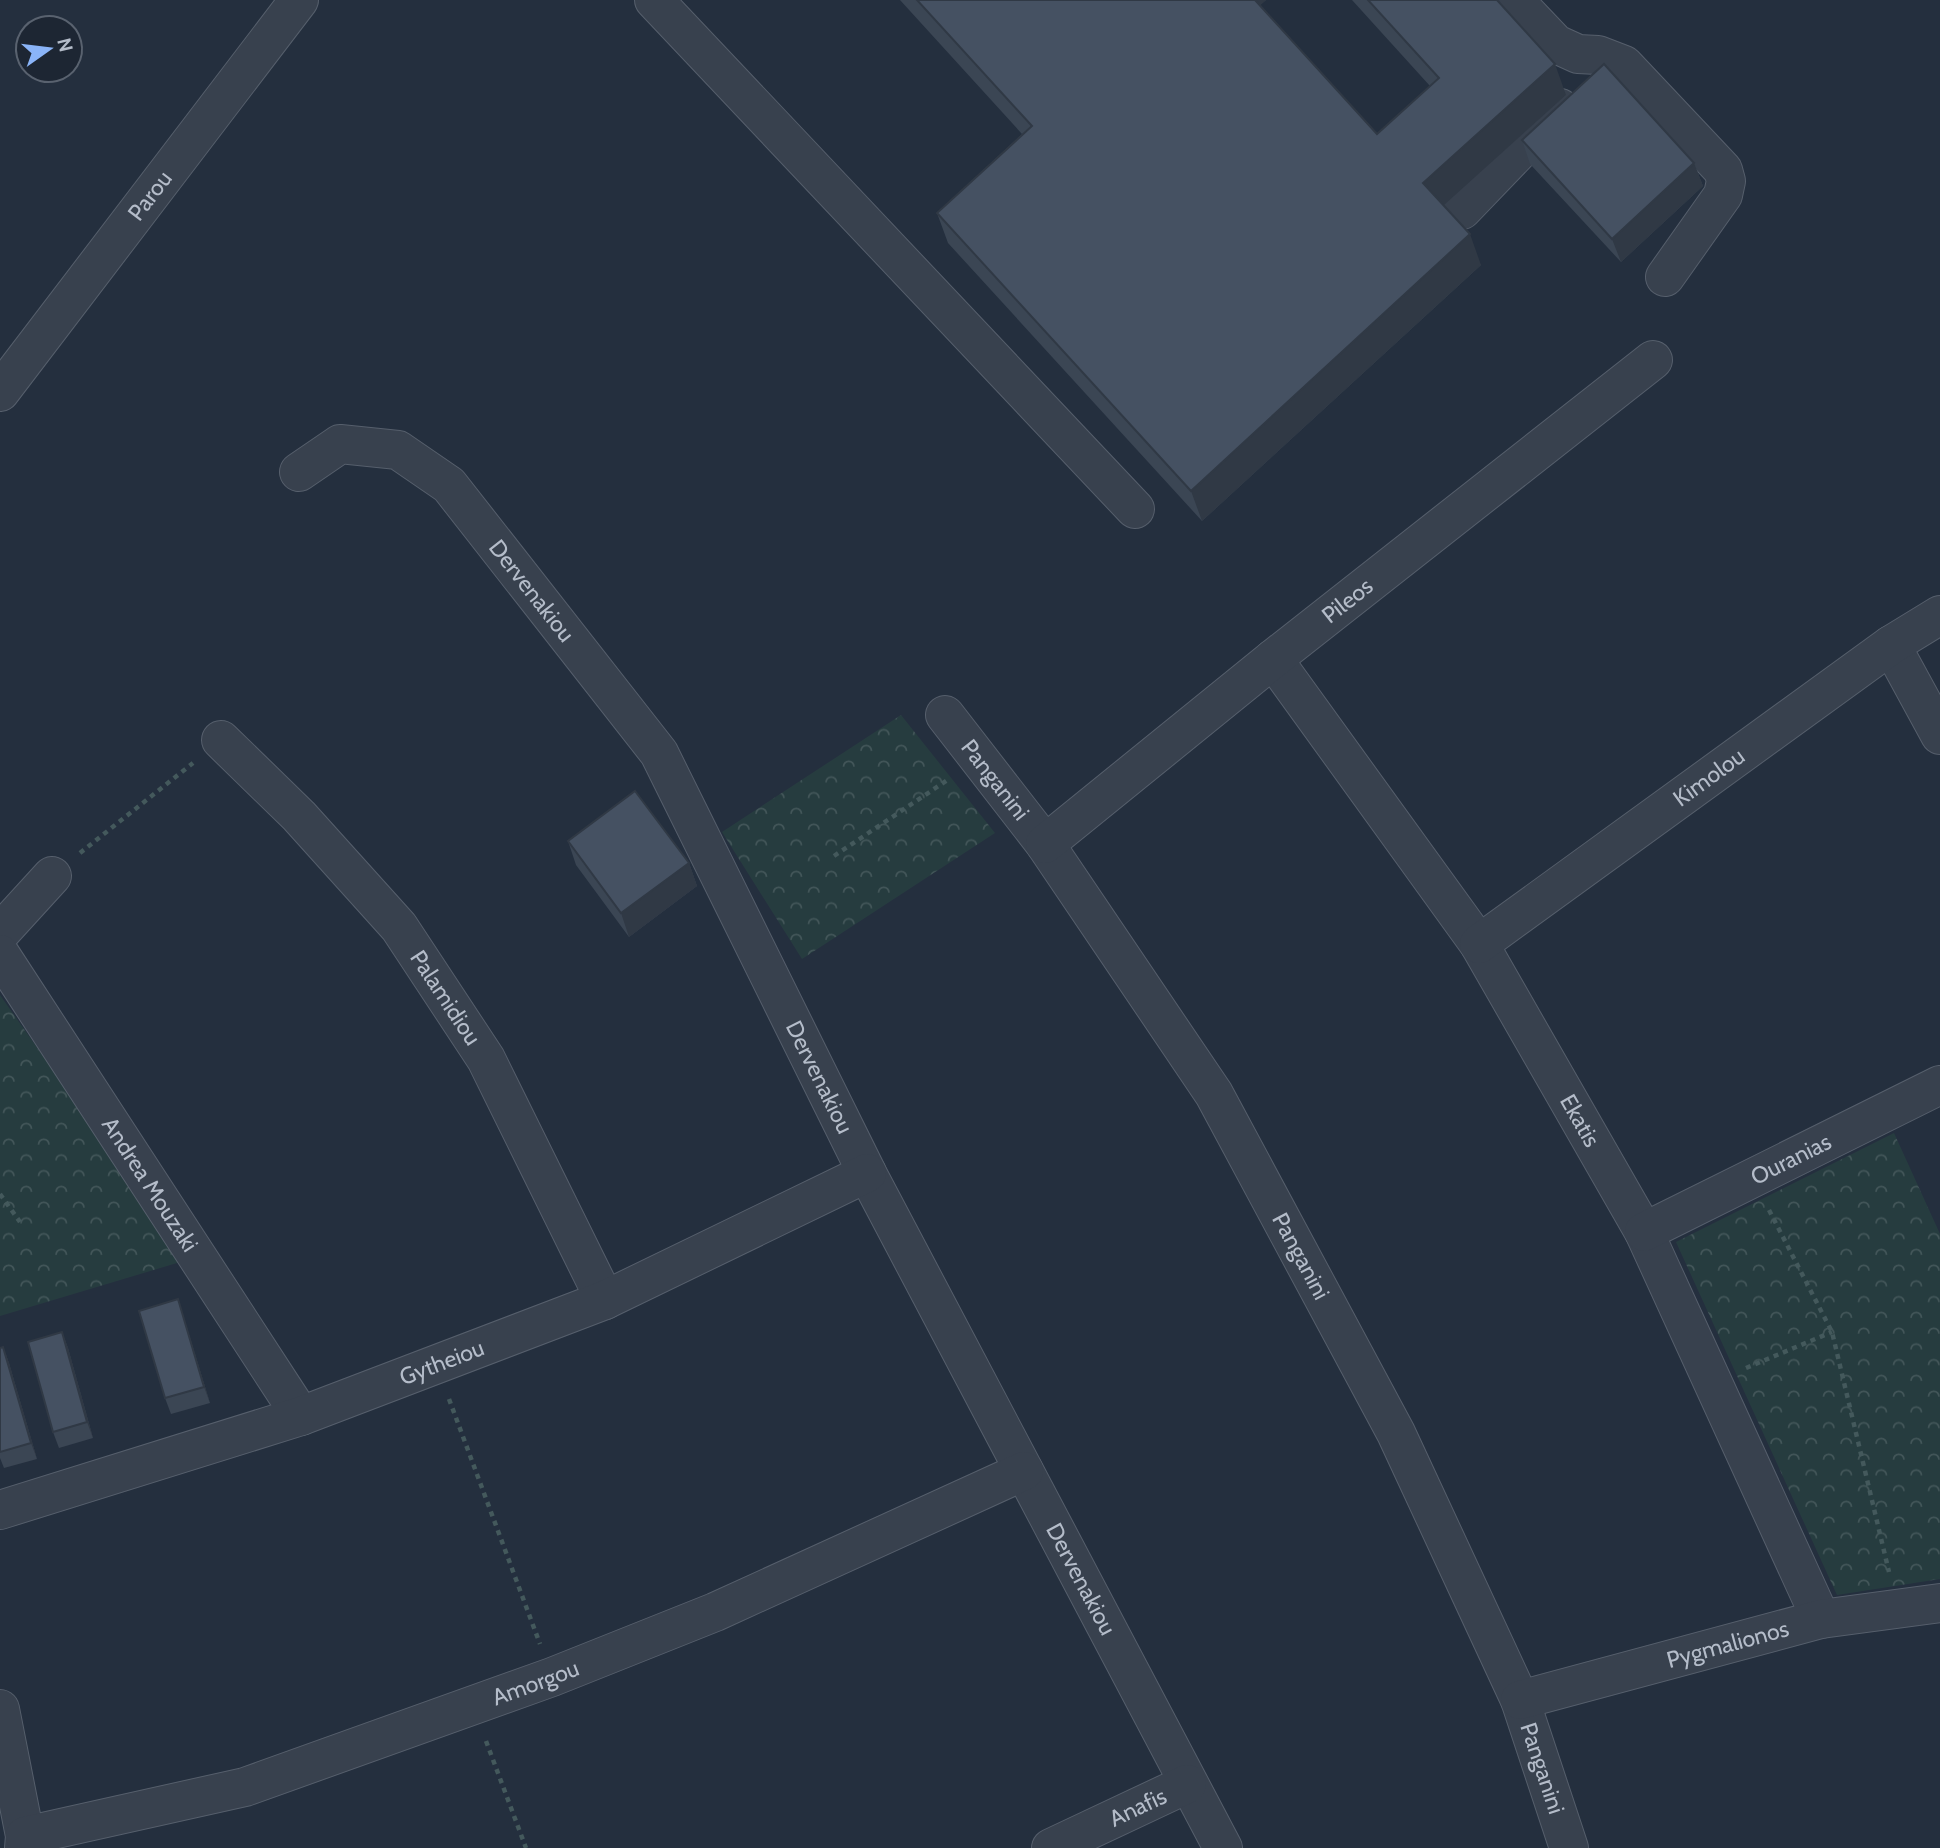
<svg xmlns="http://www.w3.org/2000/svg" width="1940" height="1848" viewBox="0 0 1940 1848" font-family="Cabin,sans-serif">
<defs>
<pattern id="forest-crowns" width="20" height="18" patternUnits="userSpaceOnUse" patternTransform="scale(1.75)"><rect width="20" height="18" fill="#263c3f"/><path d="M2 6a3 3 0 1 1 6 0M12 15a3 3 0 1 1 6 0" fill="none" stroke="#435659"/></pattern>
</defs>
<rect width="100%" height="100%" fill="#242f3e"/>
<path fill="url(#forest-crowns)" d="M901 715 995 833 802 959 722 832Z
M0 995 187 1260 0 1316Z
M1894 1133 1940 1234V1579L1837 1595 1676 1242Z"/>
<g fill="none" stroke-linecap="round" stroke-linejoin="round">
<defs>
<g id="minor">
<path d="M654 0 1135 509"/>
<path d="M1514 0 1556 44 1578 54 1598 55 1624 65 1723 170 1726 181 1723 195 1665 277"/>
<path d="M1462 210 1560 108"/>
<path id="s1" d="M0 392 299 0"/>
<path id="s2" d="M299 472 340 444 398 450 449 485 659 753 867 1173 1223 1848"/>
<path d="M1891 645 1940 735"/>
<path id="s3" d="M1273 659 1479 944 1644 1232 1821 1619"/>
<path id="s4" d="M945 715 1045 844 1214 1094 1396 1433 1520 1700 1569 1848"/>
<path id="s5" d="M221 740 299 816 399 927 486 1059 605 1300"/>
<path id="s6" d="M1045 844 1273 659 1653 360"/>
<path d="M0 933 52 876"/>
<path id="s7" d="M1479 944 1891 645 1940 615"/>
<path id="s8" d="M0 954 301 1416"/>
<path id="s9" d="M1644 1232 1940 1085"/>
<path id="s10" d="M0 1510 301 1416 605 1300 867 1173"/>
<path id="s11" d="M1520 1700 1821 1619 1940 1603"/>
<path d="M0 1709 25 1836 24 1848"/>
<path id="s12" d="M25 1836 245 1787 552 1677 715 1612 1024 1471"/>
<path id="s13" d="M1051 1848 1187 1784"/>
</g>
</defs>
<use href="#minor" stroke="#565f6c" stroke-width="40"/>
<path stroke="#44595c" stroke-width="4.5" stroke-dasharray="5 5" stroke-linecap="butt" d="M80 853 193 763
M834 856 949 779
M0 1194 20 1222
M1769 1210 1832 1332 1889 1572
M1746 1368 1832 1332
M449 1399 540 1644
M486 1741 526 1848"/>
<use href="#minor" stroke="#38414e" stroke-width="38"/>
</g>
<path fill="#3b4654" d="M900 0H1266L1260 5 1377 134 1430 86 1352 0H1497L1566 95 1443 205 1481 265 1202 521 948 243 937 213 1022 134Z
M1522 140 1694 163 1703 186 1621 262 1530 164Z
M568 841 689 863 697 886 629 937 576 865Z
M183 1315 210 1403 171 1414 165 1398Z
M62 1332 68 1348 93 1438 59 1448 53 1432Z
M3 1347 9 1363 37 1459 4 1468 0 1458V1348Z"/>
<path fill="#303945" d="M1246 0H1266L1251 14Z
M1555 64 1566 95 1434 214 1423 183Z
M1694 163 1703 186 1621 262 1612 239Z
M1470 234 1481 265 1202 521 1191 491Z
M689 863 697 886 629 937 621 913Z
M178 1299 183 1315 210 1403 204 1387Z
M62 1332 68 1348 93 1438 87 1422Z
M3 1347 9 1363 37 1459 31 1443Z"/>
<path fill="#455162" stroke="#303945" stroke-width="2" d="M917 0H1255L1377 134 1439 78 1368 0H1497L1555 64 1423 183 1470 234 1191 491 937 213 1032 126Z
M1604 64 1694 163 1612 239 1522 140Z
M635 791 689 863 621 913 568 841Z
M178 1299 204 1387 165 1398 139 1311Z
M62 1332 87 1422 53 1432 28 1342Z
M3 1347 31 1443 0 1452V1348Z"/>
<g text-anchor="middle" stroke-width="6" stroke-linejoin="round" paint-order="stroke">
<g font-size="23" fill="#b4bcc9" stroke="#1d2633">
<text dy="8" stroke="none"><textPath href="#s1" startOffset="247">Parou</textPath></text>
<text dy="8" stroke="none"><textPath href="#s2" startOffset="304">Dervenakiou</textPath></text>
<text dy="8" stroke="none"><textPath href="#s6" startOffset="388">Pileos</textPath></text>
<text dy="8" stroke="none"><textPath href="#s7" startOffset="284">Kimolou</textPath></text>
<text dy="8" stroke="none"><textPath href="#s4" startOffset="82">Panganini</textPath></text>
<text dy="8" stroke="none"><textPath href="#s5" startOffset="343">Palamidiou</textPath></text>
<text dy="8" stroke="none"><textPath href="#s2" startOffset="872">Dervenakiou</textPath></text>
<text dy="8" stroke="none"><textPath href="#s3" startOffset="555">Ekatis</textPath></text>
<text dy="8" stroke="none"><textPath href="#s9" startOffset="164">Ouranias</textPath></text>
<text dy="8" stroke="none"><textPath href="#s8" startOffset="275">Andrea Mouzaki</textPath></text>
<text dy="8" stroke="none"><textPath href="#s4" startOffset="649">Panganini</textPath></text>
<text dy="8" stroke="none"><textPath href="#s10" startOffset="466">Gytheiou</textPath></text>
<text dy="8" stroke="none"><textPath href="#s2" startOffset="1438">Dervenakiou</textPath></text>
<text dy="8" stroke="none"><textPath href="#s11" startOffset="215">Pygmalionos</textPath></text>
<text dy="8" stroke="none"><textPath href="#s12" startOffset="534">Amorgou</textPath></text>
<text dy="8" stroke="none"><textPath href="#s4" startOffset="1216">Panganini</textPath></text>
<text dy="8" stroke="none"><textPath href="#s13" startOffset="96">Anafis</textPath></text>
</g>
</g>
<g transform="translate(49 49) rotate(76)"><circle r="33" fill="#1d2633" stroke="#59626f" stroke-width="2"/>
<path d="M0-5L12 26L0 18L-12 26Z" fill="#8ab4f8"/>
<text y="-10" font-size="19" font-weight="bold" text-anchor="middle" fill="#b4bcc9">N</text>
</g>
</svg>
